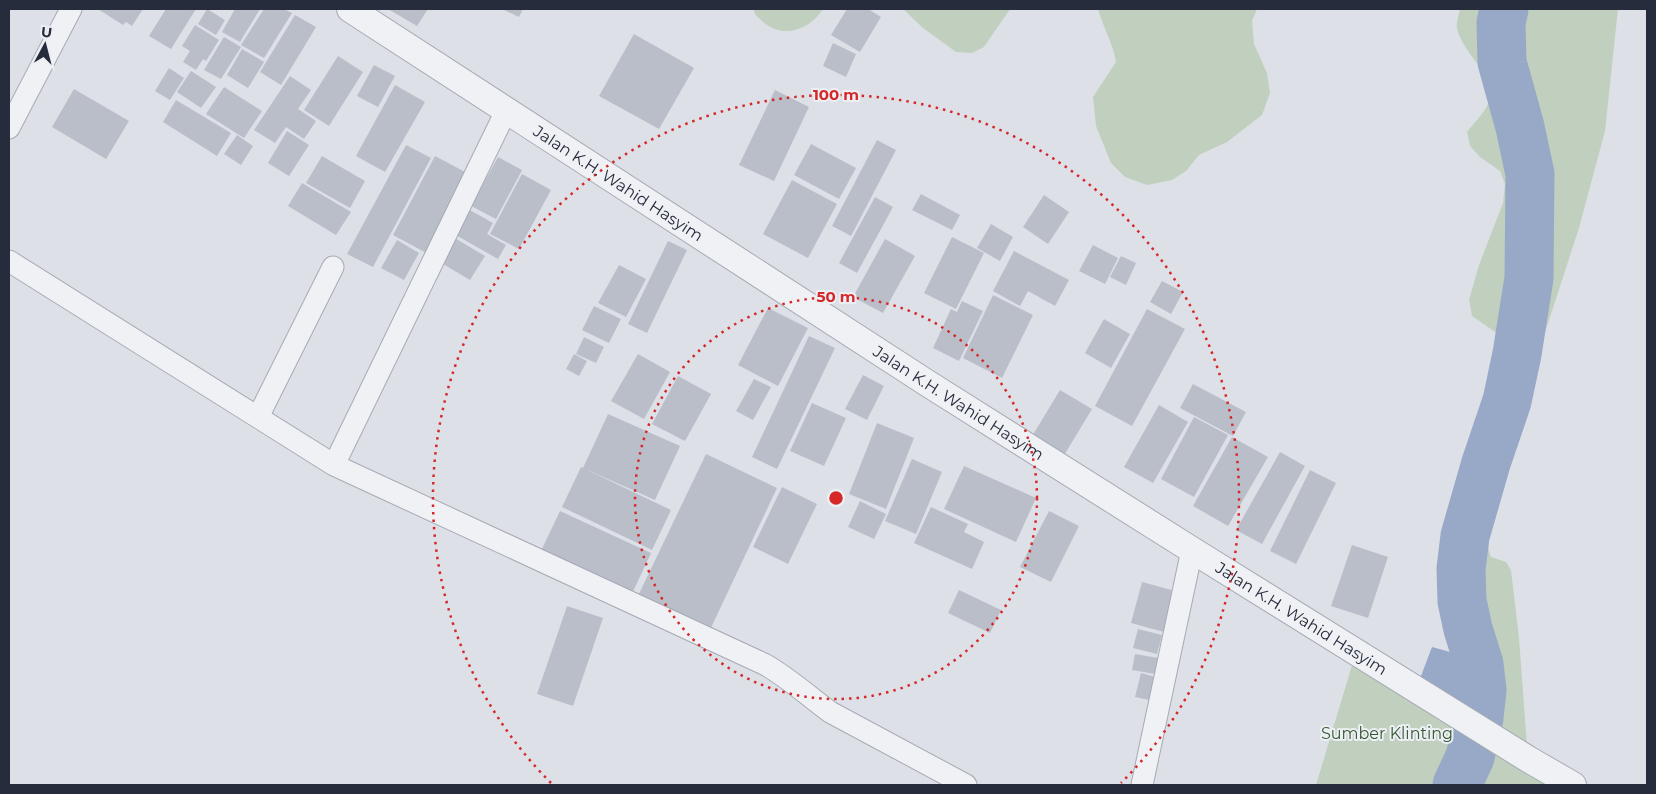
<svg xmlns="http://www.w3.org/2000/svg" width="1656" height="794" viewBox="0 0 1656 794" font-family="Montserrat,sans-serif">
<rect width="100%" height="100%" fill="#dde0e7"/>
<path fill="#c1d0be" d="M754 9H823C810 30 782 40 762 21 758 17 754 15 754 9Z
M903 9H1010L984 47 972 53 956 52 923 28Z
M1098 9H1257L1252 21 1254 44 1267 73 1270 93 1262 115 1227 142 1199 155 1186 171 1172 180 1147 185 1125 177 1111 163 1096 126 1093 97 1116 62C1113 43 1103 27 1098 9Z
M1460 9H1618L1605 131 1579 228 1536 360 1472 316 1469 300 1479 265 1503 203 1505 184 1500 171 1480 157 1470 146 1467 132C1473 124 1485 112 1488 104 1498 76 1462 54 1457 28 1456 22 1459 15 1460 9Z
M1479 528C1494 534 1485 544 1491 557L1506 562 1511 570 1519 638 1528 759 1573 785H1316L1356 652 1479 718C1481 700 1483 683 1479 665 1476 653 1471 641 1468 628 1462 603 1459 578 1463 553 1464 539 1463 530 1479 528Z"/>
<path fill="#98a9c7" d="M1432 647 1461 655C1472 676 1480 685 1471 708L1424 682 1421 676Z"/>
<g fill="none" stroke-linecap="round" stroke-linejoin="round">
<path stroke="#98a9c7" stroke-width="49" d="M1457 785 1470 757 1479 718 1482 690 1479 664 1468 629 1462 601 1461 569 1465 536 1486 463 1507 401 1517 354 1529 278 1530 174 1520 127 1502 62 1501 23 1504 9"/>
</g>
<path fill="#babec9" d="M98 9H143L132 26 126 22 123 25Z
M166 9H196L171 49 149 36Z
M207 9 225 20 216 35 198 24Z
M235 9H260L240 42 222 32Z
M264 9H284L292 13 264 58 241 45Z
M388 9H428L417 26Z
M502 9H523L519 17Z
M847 9H868L881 17 860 52 831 35Z
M295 15 316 27 281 85 260 72Z
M195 25 219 40 206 61 203 59 196 70 183 62 190 51 182 46Z
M634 34 694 68 659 129 599 96Z
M224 37 241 47 221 79 204 70Z
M833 43 856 54 846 77 823 66Z
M242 49 264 62 248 88 227 75Z
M338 56 363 72 329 126 304 110Z
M374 65 395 76 378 107 357 96Z
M169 68 184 78 170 100 155 91Z
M191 71 216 87 201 108 177 92Z
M290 76 311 90 298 109 316 121 304 139 286 127 275 143 254 130Z
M395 85 425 102 385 172 356 156Z
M224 87 262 111 244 138 206 114Z
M74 89 129 121 106 159 52 127Z
M775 90 809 107 774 181 739 165Z
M176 100 231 133 217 156 163 122Z
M287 131 309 145 289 176 268 163Z
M237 135 253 146 241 165 224 154Z
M877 140 896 150 851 236 832 226Z
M811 144 856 168 839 199 794 175Z
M406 145 431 158 373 267 347 254Z
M322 156 365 181 350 208 306 183Z
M435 156 467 173 432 256 393 235Z
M498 157 522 170 496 219 471 206Z
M522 174 551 190 519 249 490 234Z
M792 180 837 204 808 258 763 234Z
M302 183 351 212 336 235 288 206Z
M921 194 960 215 952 230 912 210Z
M1044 195 1069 212 1048 244 1023 227Z
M875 197 893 207 857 273 839 263Z
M468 209 493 223 487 234 506 245 498 259 454 234Z
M991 224 1013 237 1000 261 977 248Z
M453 237 485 256 470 280 438 261Z
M952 237 984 253 956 309 924 293Z
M885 239 915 256 883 313 853 297Z
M397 240 419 253 404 280 381 268Z
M668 241 687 250 647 333 628 324Z
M1093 245 1118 258 1105 284 1079 271Z
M1014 251 1069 280 1055 306 1028 291 1020 306 993 291Z
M1121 256 1136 263 1126 285 1110 277Z
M619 265 646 279 626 317 598 303Z
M1162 281 1183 292 1171 314 1150 302Z
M993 295 1033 315 1002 378 963 358Z
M962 301 983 311 959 361 933 348 951 309 957 312Z
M594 306 621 319 609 343 582 330Z
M768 308 808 328 778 386 738 365Z
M1147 309 1185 329 1132 426 1095 406Z
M1104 319 1130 334 1111 368 1085 353Z
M809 336 835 348 777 469 752 457Z
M584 337 604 347 596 363 576 354Z
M574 354 587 361 579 376 566 369Z
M638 354 670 372 644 419 611 401Z
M863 375 884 386 867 420 845 409Z
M678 376 711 394 685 441 652 424Z
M754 379 771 387 753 420 736 411Z
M1193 384 1246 412 1233 436 1180 408Z
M1060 390 1092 409 1063 457 1031 438Z
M812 403 846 418 824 466 790 451Z
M1159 405 1188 422 1153 483 1124 467Z
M608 414 680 446 655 500 583 468Z
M1194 417 1228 435 1194 497 1161 479Z
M877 423 914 438 886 509 849 494Z
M1232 437 1268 457 1228 526 1193 506Z
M1280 452 1305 466 1262 544 1236 530Z
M706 454 777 488 708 634 636 600Z
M912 459 942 472 916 534 885 521Z
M964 466 1036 498 1016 542 944 509Z
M581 467 671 510 652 550 562 507Z
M1310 470 1336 483 1296 564 1270 551Z
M782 487 817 504 788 564 753 547Z
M860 501 886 514 874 539 848 527Z
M931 507 968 524 964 532 984 542 972 569 914 543Z
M560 511 651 553 630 598 539 555Z
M1049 511 1079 526 1051 582 1020 567Z
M1352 545 1388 557 1368 618 1331 606Z
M1142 582 1175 591 1164 632 1131 623Z
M959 590 1001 610 990 633 948 613Z
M567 606 603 618 573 706 537 694Z
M1138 629 1162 635 1157 654 1133 648Z
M1135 654 1158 658 1155 674 1132 670Z
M1141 673 1155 677 1149 700 1135 697Z"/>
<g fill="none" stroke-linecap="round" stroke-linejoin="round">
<defs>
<path id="minor" d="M9 128 71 9
M9 261 334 465 764 664C788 677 808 696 830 712L966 785
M258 417 333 267
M334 465 506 111
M1142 785 1192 550"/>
<g id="tertiary">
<path id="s1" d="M350 9 927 383 1192 550 1528 759 1573 785"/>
</g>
</defs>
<use href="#minor" stroke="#a6aab4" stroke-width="23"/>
<use href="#tertiary" stroke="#a6aab4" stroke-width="28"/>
<use href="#minor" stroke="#eff1f5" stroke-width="21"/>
<use href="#tertiary" stroke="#eff1f5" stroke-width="26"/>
</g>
<g fill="none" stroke="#d62828" stroke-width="2.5" stroke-dasharray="2.5 5">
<circle cx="836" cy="498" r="201"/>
<path d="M551 783A403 403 0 1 1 1121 783"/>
</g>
<g text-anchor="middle" stroke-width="4" stroke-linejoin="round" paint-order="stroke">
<g font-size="16" fill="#272c3d" stroke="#eceff4">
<text dy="6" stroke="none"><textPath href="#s1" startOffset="320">Jalan K.H. Wahid Hasyim</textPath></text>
<text dy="6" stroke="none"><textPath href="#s1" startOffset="725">Jalan K.H. Wahid Hasyim</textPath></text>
<text dy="6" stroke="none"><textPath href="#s1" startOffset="1130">Jalan K.H. Wahid Hasyim</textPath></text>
</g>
<g font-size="16" fill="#375834" stroke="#eceff4">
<text x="1387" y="739">Sumber Klinting</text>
</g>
</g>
<circle cx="836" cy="498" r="8" fill="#d62828" stroke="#eceff4" stroke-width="2.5"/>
<g font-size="15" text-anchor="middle" font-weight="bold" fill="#d62828" stroke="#eceff4" stroke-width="4" stroke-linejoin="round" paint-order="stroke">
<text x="836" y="100">100 m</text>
<text x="836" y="302">50 m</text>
</g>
<rect width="1656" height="794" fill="none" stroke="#272c3d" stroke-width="20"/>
<g transform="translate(45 45) rotate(7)" stroke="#eceff4" stroke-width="4" paint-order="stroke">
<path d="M0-4L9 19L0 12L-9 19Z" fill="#272c3d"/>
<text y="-8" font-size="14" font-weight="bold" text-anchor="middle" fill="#272c3d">U</text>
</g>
</svg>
